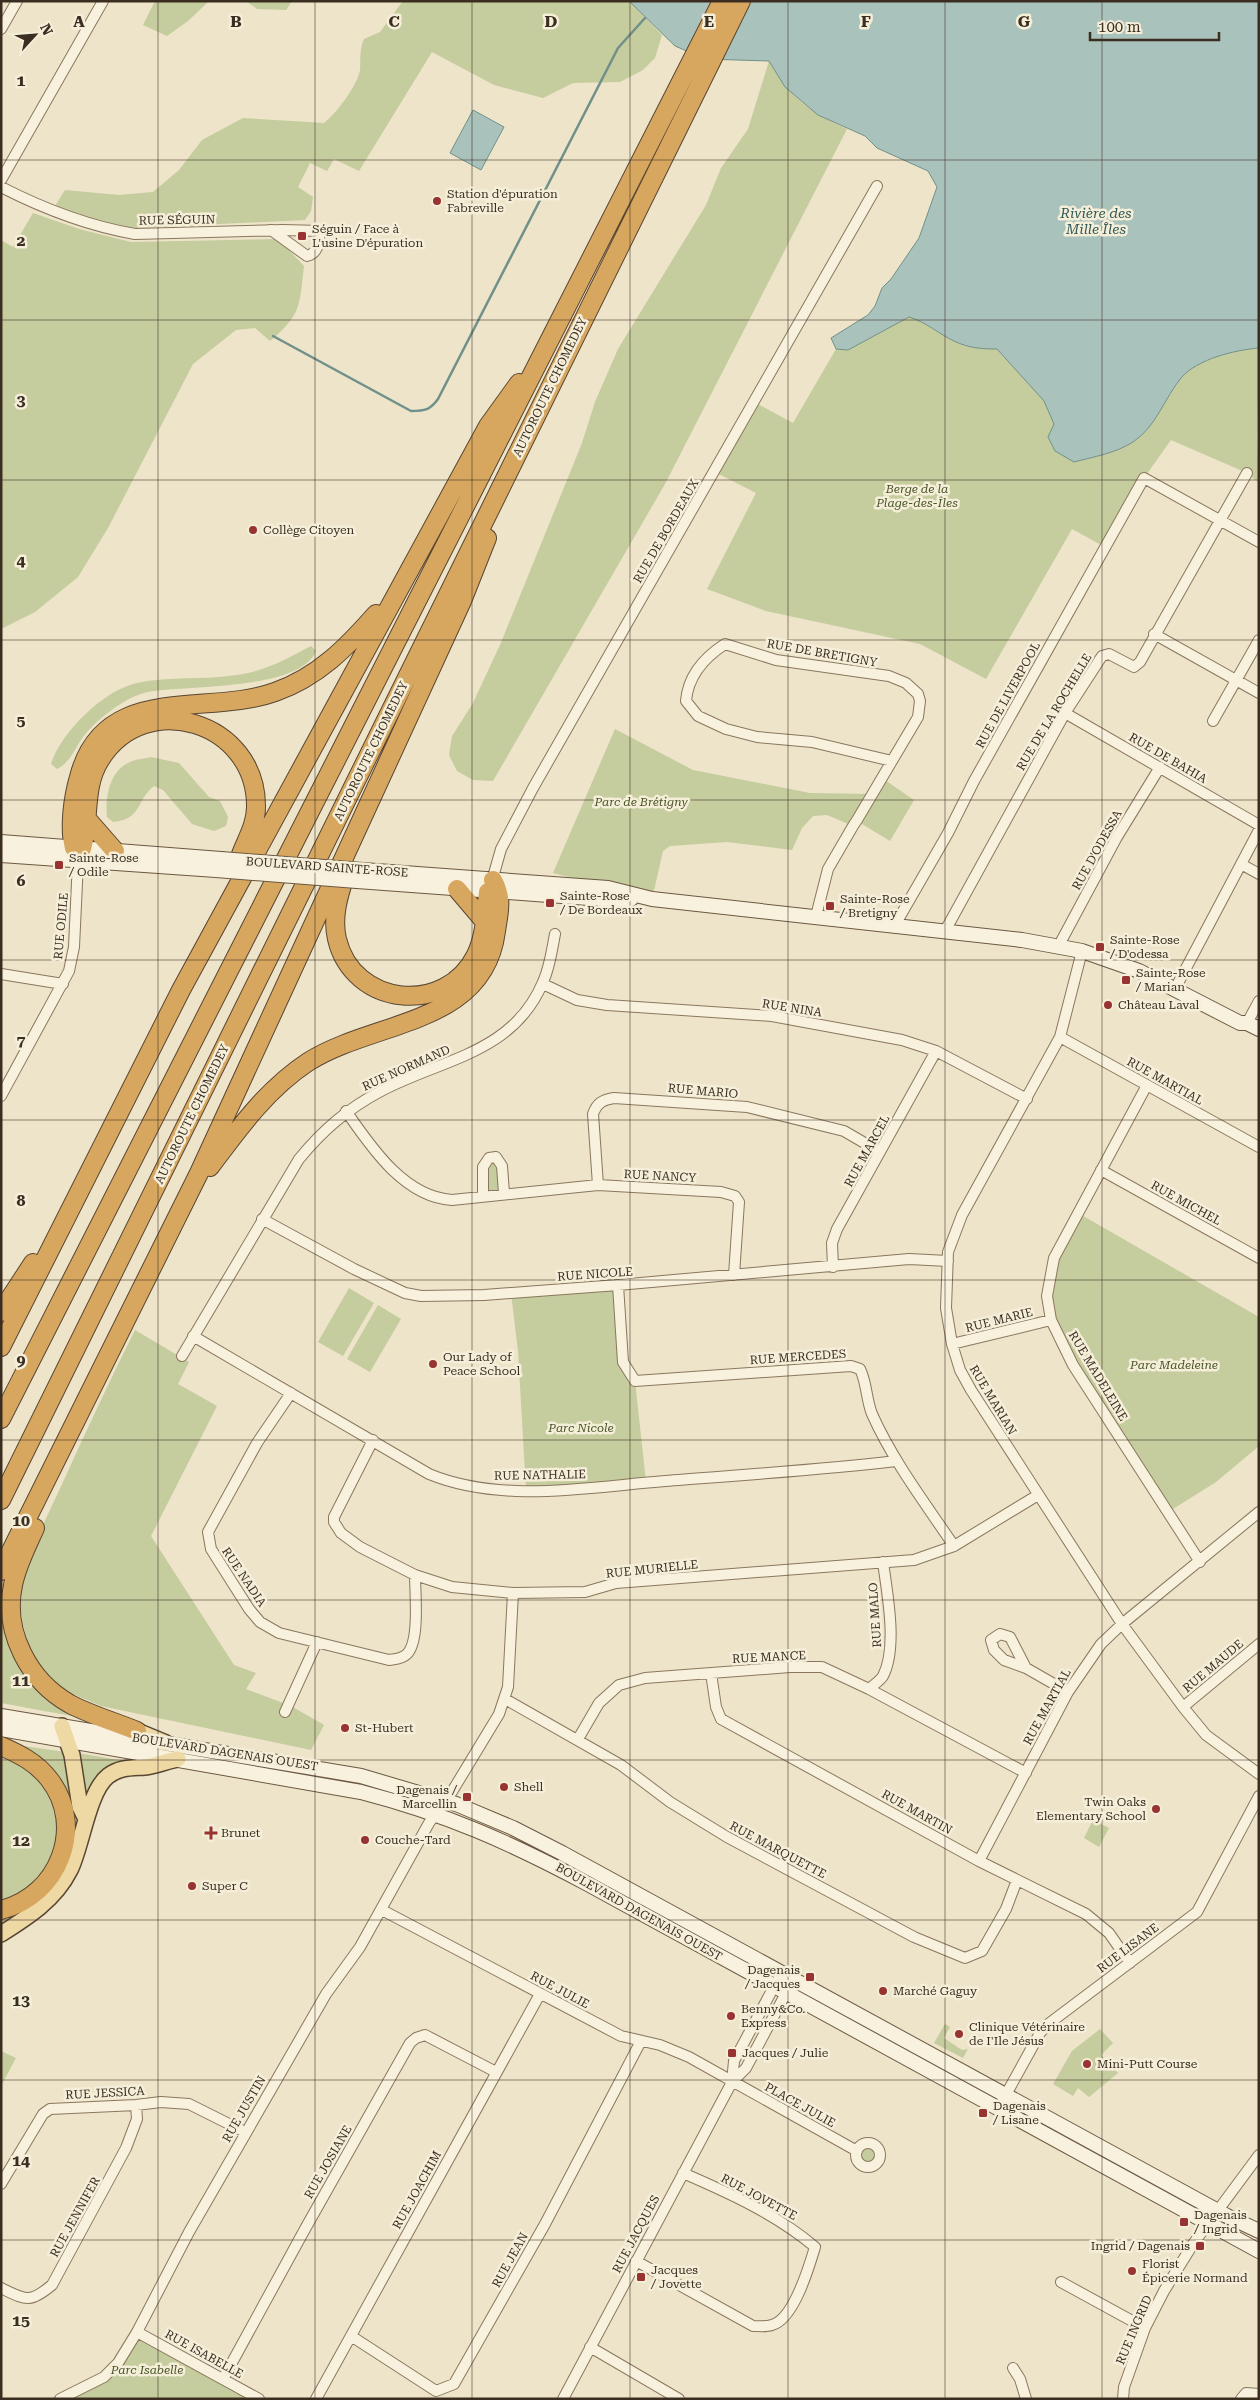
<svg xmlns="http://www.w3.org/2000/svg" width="1260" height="2400" viewBox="0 0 1260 2400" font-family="'Roboto Serif',serif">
<rect width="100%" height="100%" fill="#ede4ca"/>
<path fill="#c5cc9d" d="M155 1H209L188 21 167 36 143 25Z
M246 1H292L286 10 257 9Z
M403 1H629L662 35 655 58 643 70 620 82 573 83 543 98 494 85 432 52 359 171 334 159 327 171 310 163 298 187 313 197 311 211 305 220 136 228 105 223 55 206 65 190 119 195 153 192 179 170 202 140 243 118 324 123C335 115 358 85 360 70 361 59 359 50 364 39L380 32Z
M769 61C792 98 808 111 847 129L665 484 493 781 473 780 457 771 449 755 452 736 473 703 500 645 582 443 595 402 618 349 706 205 721 168 748 129Z
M33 213 79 229 131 242 278 239 304 266C299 306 302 314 270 341L255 328 236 330 193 364 108 528 78 577 35 612 1 629V240L13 247Z
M909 317C925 322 939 334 954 341 968 348 982 349 997 349L1044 401 1074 462C1093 457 1116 453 1133 442 1156 427 1164 399 1181 378 1197 359 1236 350 1259 348L1257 439 1259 483 1247 473 1171 440 1144 478 1105 547 1072 529 986 679 920 644 766 611 707 589 756 493 713 471 754 402 793 423 836 349 848 350Z
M311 646 316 651C300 691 185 685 148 692 126 696 96 720 83 737 75 748 70 763 57 769L51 764C61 732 104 690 137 683 170 676 204 680 237 675 265 671 287 659 311 646Z
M615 729 693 770 810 793 872 794 882 778 914 800 890 841 857 821 853 826 827 815 813 816 802 828 792 850 727 842 670 846 663 851 652 899 553 873Z
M151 757 179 763 209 797 220 801 228 817 226 826 214 831 192 824 163 790 154 786C135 801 143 819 113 822L107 817C105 799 109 772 128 763 134 759 144 759 151 757Z
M496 1157 504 1193 483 1196V1167Z
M1078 1213 1259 1317V1446L1216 1482 1168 1512 1073 1365 1047 1297 1056 1254Z
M618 1285 623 1362 635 1381 646 1482 526 1490 518 1351 511 1293Z
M349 1288 374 1303 343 1356 318 1342Z
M378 1305 401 1319 370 1372 347 1359Z
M135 1330 189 1362 178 1384 217 1406 151 1536 234 1665 256 1673 246 1689 291 1706 324 1725 311 1750 101 1706C86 1699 69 1694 56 1684 25 1658 12 1602 26 1565 36 1537 51 1509 63 1482 86 1431 110 1380 135 1330Z
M8 1580 6 1620 77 1717 1 1703V1596Z
M17 1745 65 1752 74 1809 73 1841 50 1891 1 1927V1916L41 1896 70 1813Z
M78 1753 125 1761 129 1763 86 1806Z
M1 1757C13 1762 29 1767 38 1777 57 1799 62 1837 51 1864 48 1872 38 1882 31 1887 24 1895 11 1899 1 1904Z
M1093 1820 1109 1828 1099 1847 1084 1838Z
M945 2024 950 2027 944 2038 962 2050 968 2049 963 2058 934 2043Z
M1100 2029 1113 2043 1101 2055 1118 2073 1089 2097 1078 2088 1073 2096 1053 2084 1072 2051Z
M1 2051 16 2058 1 2086Z
M856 2155a12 12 0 1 1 24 0a12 12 0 1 1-24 0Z
M137 2332 258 2399H62L104 2377Z"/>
<path fill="#aac2bc" stroke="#70918a" d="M629 1H1259V348C1235 350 1197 359 1181 378 1164 399 1156 427 1133 442 1116 453 1093 457 1074 462L1055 451 1048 437 1054 424 1044 401 997 349C982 349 968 348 954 341 939 334 926 322 909 317L848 350 836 349 831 338 868 315 875 306 882 288 891 279 919 238 937 187 928 171 877 148 865 136 818 115 785 87 769 61 705 59 675 46Z
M473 110 504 127 481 170 450 153Z"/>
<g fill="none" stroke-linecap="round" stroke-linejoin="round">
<path stroke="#70918a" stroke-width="2.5" d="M273 336 411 411C425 411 430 410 438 399L618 48 645 18"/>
<defs>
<path id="street" d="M1 29 17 1
M1 180 103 1
M1 187C44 209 88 226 135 234L283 230 320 231C319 241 319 253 307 256L271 230
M1154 634 1259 693
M1065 713 1259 825
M1213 721 1259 640
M1241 864 1259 874
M491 884 501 849 533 788 877 186
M816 916 828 869 853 826 857 820 918 717 920 701 918 694 906 683 889 676 776 660 725 644C705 657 688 676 686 701L698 716 726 729 757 737 812 742 892 761
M895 925 948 833 974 781 1144 478 1259 542
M945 931 1065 713 1102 656 1109 654 1134 667 1140 662 1247 473
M1058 947 1117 837 1160 767
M1082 951 1060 1037 962 1215 948 1252 946 1308 952 1344 960 1370 971 1390 1122 1624 1183 1707 1206 1735 1259 1774
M1 974 63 984
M543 984 577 1000 607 1005 772 1016 902 1040 936 1051 1027 1099
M1175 989 1259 830
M1247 1023 1259 1001
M1060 1037 1259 1147
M1147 1085 1054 1258 1047 1296 1051 1320 1073 1365 1200 1562
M1 1096 69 971 74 947 78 861
M346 1111C371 1147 404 1197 452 1200L598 1185 721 1192 735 1196 739 1202 734 1275
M1101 1170 1259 1258
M598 1185 593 1114C597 1103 602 1100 614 1098L747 1107 844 1131 880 1152
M483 1196V1167L489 1158 496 1157 502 1166 504 1193
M262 1219 354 1269 405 1293 421 1296 484 1295 618 1285 909 1259 948 1261
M833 1267 832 1243 837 1229 936 1051
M618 1285 623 1362 635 1381 851 1366 860 1369C867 1383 866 1399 872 1414 893 1461 925 1503 954 1546
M193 1336 429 1474C502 1504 589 1487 665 1481 742 1475 819 1470 896 1461
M952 1344 1051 1320
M182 1356 299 1159C323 1130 347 1109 381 1091 441 1059 513 1054 543 982 550 967 552 949 555 934
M291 1393 257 1443 208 1532 211 1549 249 1609 260 1622 279 1633 389 1660C395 1659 402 1659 407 1654 420 1641 415 1593 415 1575
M373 1440 334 1517V1522L341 1533 360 1547 415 1575 452 1587 513 1593 585 1592 616 1583 914 1560 954 1546 1038 1495
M1026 1668 1010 1637 1000 1634 991 1640 994 1650 1004 1660 1026 1668 1068 1692
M711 1673 716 1707 721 1719 979 1861 1086 1914 1109 1933 1130 1963
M869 1689C873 1685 880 1681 883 1676 898 1647 887 1593 883 1562
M505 1699 621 1765 670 1802 727 1837 914 1937 965 1958 982 1951 1006 1909 1017 1880
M1183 1707 1259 1644
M285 1712 317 1642
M578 1739 599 1703 619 1685 645 1678 790 1667H822L869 1689 1026 1773
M979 1861 1068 1692 1101 1644 1122 1624 1259 1512
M382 1910 621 2036 660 2045 689 2057 857 2151
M732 2082 734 2061 777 1981
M1003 2100 1040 2033 1047 2025 1197 1912 1259 1796
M856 2155a12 12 0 1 1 24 0a12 12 0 1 1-24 0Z
M1 2184 43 2114 50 2109 136 2105 161 2102 189 2104 245 2132
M636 2261 753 2326C759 2326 766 2327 772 2325 794 2319 809 2267 815 2247 776 2214 729 2193 683 2173
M1061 2282 1145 2328
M1 2288C26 2300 29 2304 52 2285L126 2148 137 2119 136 2105
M137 2332 259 2399
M351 2336 436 2391 454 2384 545 2224 641 2041
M590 2347 679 2399
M1013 2368 1020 2379 1026 2399
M223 2379 305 2229 410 2043 416 2038 425 2035 496 2072
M60 2399 104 2377 118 2363 137 2332 189 2232 326 1994 360 1947 429 1823 453 1790 499 1714 508 1687 513 1593
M316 2399 540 1994
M563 2399 732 2082 746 2068 793 1980
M1123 2399 1124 2387 1145 2328 1164 2291 1193 2244 1259 2155
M1241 2399 1246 2393 1259 2394"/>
<path id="secondary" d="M1 842 221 859
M1 855 216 870
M363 870 608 888 652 899 1022 940 1082 951 1139 971 1240 1023H1247L1259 1029
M357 881 602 899H631
M1 1716 361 1776 456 1804 513 1828 562 1853 1227 2216 1259 2231
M1 1729 361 1792C446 1814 509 1842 586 1883L1259 2251"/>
<path id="primary" d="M62 1726 72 1755 80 1807 86 1819
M137 1731 166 1743
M1 1934C28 1917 55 1900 70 1870 82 1846 88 1792 108 1776 120 1767 131 1768 145 1767 155 1766 167 1761 178 1759"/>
<path id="highway" d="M87 819 115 851
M74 848C69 827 73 797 79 777 104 681 206 717 275 692 318 677 347 647 376 614
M82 849C90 819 83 787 100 760 145 687 257 722 256 807 256 825 246 840 240 857
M345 876C338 897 332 918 337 939 353 1007 446 1016 476 955 485 936 486 913 488 892
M457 889 485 922
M210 1167C239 1128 267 1089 308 1062 374 1020 484 1026 496 931 499 911 503 898 493 880
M1 1312 33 1263
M1 1347 181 990 488 426 519 383
M1 1419 722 1
M1 1500 741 1
M35 1528C27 1546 17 1565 13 1585 3 1632 29 1681 70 1704 91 1715 115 1722 137 1731
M1 1571 199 1173 462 601 487 538
M1 1746C19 1754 36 1762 49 1779 86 1826 59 1896 1 1910"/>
</defs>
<use href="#street" stroke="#8a775e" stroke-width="12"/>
<use href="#secondary" stroke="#6c5841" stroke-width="16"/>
<use href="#primary" stroke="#584532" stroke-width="18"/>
<use href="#highway" stroke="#584532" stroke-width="20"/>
<use href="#street" stroke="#f8f1dd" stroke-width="10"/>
<use href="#secondary" stroke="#f8f1dd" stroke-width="14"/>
<use href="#primary" stroke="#eed9a4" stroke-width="15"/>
<use href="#highway" stroke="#d8a75f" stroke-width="18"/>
<defs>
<path id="secondary-bridge" d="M221 859 363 870
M216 870 357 881"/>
</defs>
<use href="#secondary-bridge" stroke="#6c5841" stroke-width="16" stroke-linecap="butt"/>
<use href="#secondary-bridge" stroke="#f8f1dd" stroke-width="14"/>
</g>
<path fill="none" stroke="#3b2e21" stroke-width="1" stroke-opacity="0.55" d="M158 1V2399M315 1V2399M472 1V2399M630 1V2399M788 1V2399M945 1V2399M1102 1V2399M1 160H1259M1 320H1259M1 480H1259M1 640H1259M1 800H1259M1 960H1259M1 1120H1259M1 1280H1259M1 1440H1259M1 1600H1259M1 1760H1259M1 1920H1259M1 2080H1259M1 2240H1259"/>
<g fill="#973330" stroke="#f5eed9" stroke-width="2">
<circle cx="437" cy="201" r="5"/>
<rect x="297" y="231" width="10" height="10" rx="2.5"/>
<circle cx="253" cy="530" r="5"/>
<rect x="54" y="860" width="10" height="10" rx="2.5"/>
<rect x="545" y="898" width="10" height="10" rx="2.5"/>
<rect x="825" y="901" width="10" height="10" rx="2.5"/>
<rect x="1095" y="942" width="10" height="10" rx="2.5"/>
<rect x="1121" y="975" width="10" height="10" rx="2.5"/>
<circle cx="1108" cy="1005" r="5"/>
<circle cx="433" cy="1364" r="5"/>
<circle cx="345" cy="1728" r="5"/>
<circle cx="504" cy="1787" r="5"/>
<rect x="462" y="1792" width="10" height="10" rx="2.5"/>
<circle cx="1156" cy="1809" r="5"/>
<path d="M208.5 1825.5h5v5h5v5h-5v5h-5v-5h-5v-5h5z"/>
<circle cx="365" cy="1840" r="5"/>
<circle cx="192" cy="1886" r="5"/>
<rect x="805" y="1972" width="10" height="10" rx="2.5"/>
<circle cx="883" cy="1991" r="5"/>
<circle cx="731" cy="2016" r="5"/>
<circle cx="959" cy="2034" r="5"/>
<rect x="727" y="2048" width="10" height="10" rx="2.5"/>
<circle cx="1087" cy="2064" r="5"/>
<rect x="978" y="2108" width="10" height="10" rx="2.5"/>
<rect x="1179" y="2217" width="10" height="10" rx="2.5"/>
<rect x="1195" y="2241" width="10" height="10" rx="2.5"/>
<circle cx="1132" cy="2271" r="5"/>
<rect x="636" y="2272" width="10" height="10" rx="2.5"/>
</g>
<g text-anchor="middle" stroke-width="5" stroke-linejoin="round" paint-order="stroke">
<g font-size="12" fill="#3b2e21" stroke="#f5eed9" text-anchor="start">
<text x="447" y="198">Station d'épuration<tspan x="447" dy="14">Fabreville</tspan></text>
<text x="312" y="233">Séguin / Face à<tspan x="312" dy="14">L'usine D'épuration</tspan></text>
<text x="263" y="534">Collège Citoyen</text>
<text x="69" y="862">Sainte-Rose<tspan x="69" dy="14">/ Odile</tspan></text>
<text x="560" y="900">Sainte-Rose<tspan x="560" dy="14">/ De Bordeaux</tspan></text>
<text x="840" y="903">Sainte-Rose<tspan x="840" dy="14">/ Bretigny</tspan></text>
<text x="1110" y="944">Sainte-Rose<tspan x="1110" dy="14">/ D'odessa</tspan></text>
<text x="1136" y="977">Sainte-Rose<tspan x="1136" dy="14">/ Marian</tspan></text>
<text x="1118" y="1009">Château Laval</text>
<text x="443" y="1361">Our Lady of<tspan x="443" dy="14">Peace School</tspan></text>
<text x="355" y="1732">St-Hubert</text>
<text x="514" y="1791">Shell</text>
<text x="457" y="1794" text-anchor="end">Dagenais /<tspan x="457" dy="14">Marcellin</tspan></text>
<text x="1146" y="1806" text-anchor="end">Twin Oaks<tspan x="1146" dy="14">Elementary School</tspan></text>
<text x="221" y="1837">Brunet</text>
<text x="375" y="1844">Couche-Tard</text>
<text x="202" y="1890">Super C</text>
<text x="800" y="1974" text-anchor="end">Dagenais<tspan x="800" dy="14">/ Jacques</tspan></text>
<text x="893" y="1995">Marché Gaguy</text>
<text x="741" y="2013">Benny&amp;Co.<tspan x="741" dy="14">Express</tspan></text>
<text x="969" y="2031">Clinique Vétérinaire<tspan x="969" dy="14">de I'Ile Jésus</tspan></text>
<text x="742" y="2057">Jacques / Julie</text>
<text x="1097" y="2068">Mini-Putt Course</text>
<text x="993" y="2110">Dagenais<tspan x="993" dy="14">/ Lisane</tspan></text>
<text x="1194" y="2219">Dagenais<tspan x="1194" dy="14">/ Ingrid</tspan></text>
<text x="1190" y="2250" text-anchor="end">Ingrid / Dagenais</text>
<text x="1142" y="2268">Florist<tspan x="1142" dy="14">Épicerie Normand</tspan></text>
<text x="651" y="2274">Jacques<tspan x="651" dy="14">/ Jovette</tspan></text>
</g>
<g font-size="12" fill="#3b2e21" stroke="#f5eed9">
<text transform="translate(177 220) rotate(-1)" y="4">RUE SÉGUIN</text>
<text transform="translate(550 387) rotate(-64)" y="4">AUTOROUTE CHOMEDEY</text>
<text transform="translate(666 531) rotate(-60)" y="4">RUE DE BORDEAUX</text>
<text transform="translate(822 653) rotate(10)" y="4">RUE DE BRETIGNY</text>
<text transform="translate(1008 695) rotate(-61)" y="4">RUE DE LIVERPOOL</text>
<text transform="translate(1054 712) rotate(-59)" y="4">RUE DE LA ROCHELLE</text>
<text transform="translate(371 751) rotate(-64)" y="4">AUTOROUTE CHOMEDEY</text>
<text transform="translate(1168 758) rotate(30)" y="4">RUE DE BAHIA</text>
<text transform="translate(1097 850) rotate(-61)" y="4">RUE D'ODESSA</text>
<text transform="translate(327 867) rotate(4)" y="4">BOULEVARD SAINTE-ROSE</text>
<text transform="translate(61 926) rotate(-85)" y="4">RUE ODILE</text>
<text transform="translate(792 1008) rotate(9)" y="4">RUE NINA</text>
<text transform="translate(406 1068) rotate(-24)" y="4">RUE NORMAND</text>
<text transform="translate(1165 1081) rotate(29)" y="4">RUE MARTIAL</text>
<text transform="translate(703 1091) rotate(5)" y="4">RUE MARIO</text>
<text transform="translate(192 1114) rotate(-64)" y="4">AUTOROUTE CHOMEDEY</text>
<text transform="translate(867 1151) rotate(-61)" y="4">RUE MARCEL</text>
<text transform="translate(660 1176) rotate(3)" y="4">RUE NANCY</text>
<text transform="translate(1186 1203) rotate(29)" y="4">RUE MICHEL</text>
<text transform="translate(595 1274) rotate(-4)" y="4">RUE NICOLE</text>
<text transform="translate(999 1320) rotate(-14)" y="4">RUE MARIE</text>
<text transform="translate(798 1357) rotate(-4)" y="4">RUE MERCEDES</text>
<text transform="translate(1098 1376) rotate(59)" y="4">RUE MADELEINE</text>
<text transform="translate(993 1400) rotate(59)" y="4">RUE MARIAN</text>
<text transform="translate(540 1475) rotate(-1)" y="4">RUE NATHALIE</text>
<text transform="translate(652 1569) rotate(-6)" y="4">RUE MURIELLE</text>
<text transform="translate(244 1577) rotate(56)" y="4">RUE NADIA</text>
<text transform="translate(875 1615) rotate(-94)" y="4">RUE MALO</text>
<text transform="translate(769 1657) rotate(-3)" y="4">RUE MANCE</text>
<text transform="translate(1213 1666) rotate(-40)" y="4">RUE MAUDE</text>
<text transform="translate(1047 1707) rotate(-61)" y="4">RUE MARTIAL</text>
<text transform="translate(225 1752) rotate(9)" y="4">BOULEVARD DAGENAIS OUEST</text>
<text transform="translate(917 1812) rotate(29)" y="4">RUE MARTIN</text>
<text transform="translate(778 1850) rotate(28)" y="4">RUE MARQUETTE</text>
<text transform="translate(639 1912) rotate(29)" y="4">BOULEVARD DAGENAIS OUEST</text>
<text transform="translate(1128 1948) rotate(-37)" y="4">RUE LISANE</text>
<text transform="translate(560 1990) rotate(28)" y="4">RUE JULIE</text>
<text transform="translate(105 2093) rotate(-3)" y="4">RUE JESSICA</text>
<text transform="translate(800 2105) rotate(29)" y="4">PLACE JULIE</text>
<text transform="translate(244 2109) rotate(-60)" y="4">RUE JUSTIN</text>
<text transform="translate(328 2162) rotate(-60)" y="4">RUE JOSIANE</text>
<text transform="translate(417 2190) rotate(-61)" y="4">RUE JOACHIM</text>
<text transform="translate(759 2197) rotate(28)" y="4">RUE JOVETTE</text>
<text transform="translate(75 2217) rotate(-61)" y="4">RUE JENNIFER</text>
<text transform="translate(636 2234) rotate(-62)" y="4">RUE JACQUES</text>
<text transform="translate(510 2260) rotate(-61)" y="4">RUE JEAN</text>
<text transform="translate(1134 2330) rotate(-67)" y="4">RUE INGRID</text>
<text transform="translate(204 2354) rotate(29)" y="4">RUE ISABELLE</text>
</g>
<g font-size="12" font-style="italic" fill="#495629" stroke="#f5eed9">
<text x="917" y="493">Berge de la<tspan x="917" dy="14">Plage-des-Îles</tspan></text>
<text x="641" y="806">Parc de Brétigny</text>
<text x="1174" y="1369">Parc Madeleine</text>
<text x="581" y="1432">Parc Nicole</text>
<text x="147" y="2374">Parc Isabelle</text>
</g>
<g font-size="14" font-style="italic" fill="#315a58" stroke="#f5eed9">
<text x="1096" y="218">Rivière des<tspan x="1096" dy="16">Mille Îles</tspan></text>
</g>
</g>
<g font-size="16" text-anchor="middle" font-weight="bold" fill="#3b2e21" stroke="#f5eed9" stroke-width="5" stroke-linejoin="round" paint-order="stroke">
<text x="79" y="27">A</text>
<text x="236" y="27">B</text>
<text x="394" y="27">C</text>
<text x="551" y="27">D</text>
<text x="709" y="27">E</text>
<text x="866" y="27">F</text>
<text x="1024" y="27">G</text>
<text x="21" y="86">1</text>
<text x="21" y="246">2</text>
<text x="21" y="406">3</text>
<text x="21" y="566">4</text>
<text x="21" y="726">5</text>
<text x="21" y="886">6</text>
<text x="21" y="1046">7</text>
<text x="21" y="1206">8</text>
<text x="21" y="1366">9</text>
<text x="21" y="1526">10</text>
<text x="21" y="1686">11</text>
<text x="21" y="1846">12</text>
<text x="21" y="2006">13</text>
<text x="21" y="2166">14</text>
<text x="21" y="2326">15</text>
</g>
<rect width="1260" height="2400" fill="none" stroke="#3b2e21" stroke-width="5"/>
<g transform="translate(35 35) rotate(64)" stroke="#f5eed9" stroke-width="4" paint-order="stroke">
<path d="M0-4L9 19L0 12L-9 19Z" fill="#3b2e21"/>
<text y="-8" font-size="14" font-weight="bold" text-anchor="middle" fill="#3b2e21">N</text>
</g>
<path d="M1090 32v8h129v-8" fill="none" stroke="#3b2e21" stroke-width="2.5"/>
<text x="1098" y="32" font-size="15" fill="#3b2e21" stroke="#f5eed9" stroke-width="4" paint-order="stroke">100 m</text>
</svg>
